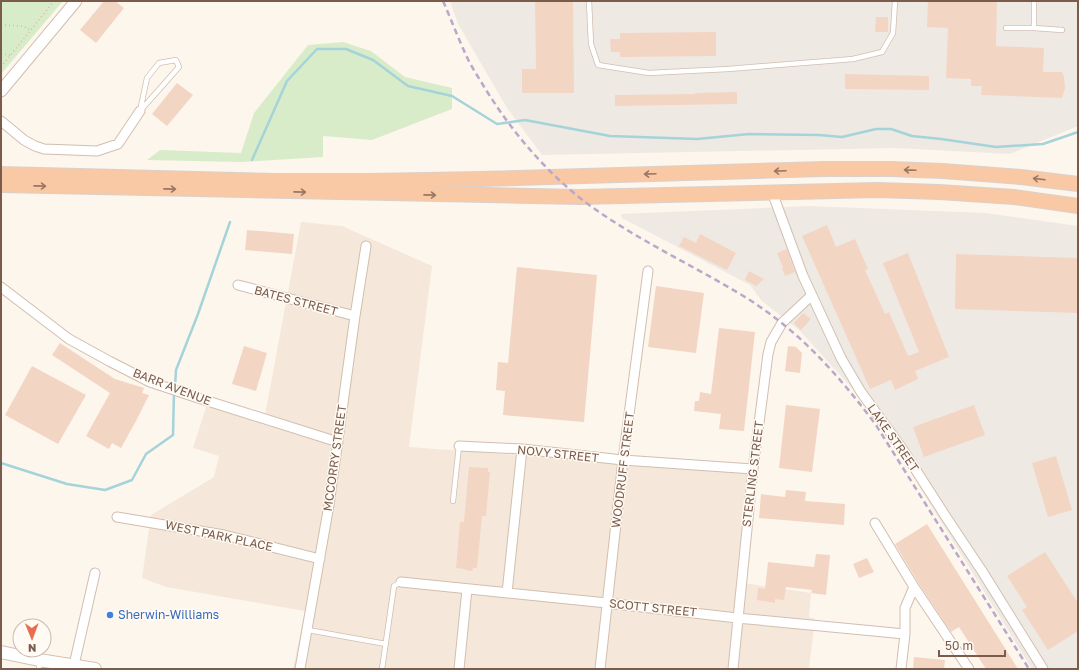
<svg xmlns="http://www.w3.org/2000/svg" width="1079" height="670" viewBox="0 0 1079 670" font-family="'Golos Text',sans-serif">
<rect width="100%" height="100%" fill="#fdf6ec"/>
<path fill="#f5e8da" d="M301 222 342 226 432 266 409 447 748 472 736 582 811 593 809 617 815 619 809 669H293L305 611 166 587 142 578 151 515 214 477 219 456 193 448 206 407 265 415Z"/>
<path fill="#efe9e4" d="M450 1H1078V126L1010 154 895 148 542 155 507 108 458 24Z
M809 206 986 213 1078 226V669H1032L909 470 861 398 800 331 762 301 750 285 622 218 621 214Z"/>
<path fill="#d8ecc9" d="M1 1H63L1 74Z
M343 42 371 51 405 77 452 88V109L372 140 323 136V157L241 162 147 160 160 150 241 153 254 113 308 45Z"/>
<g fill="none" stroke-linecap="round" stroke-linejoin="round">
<path stroke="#a5d3da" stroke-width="2.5" d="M252 160 287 81 317 49H346L373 60 408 86 452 96 497 124 525 120 610 136 697 139 749 134 819 135 842 137 876 129H891L912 136 941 139 996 147 1043 144 1078 132
M175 387 176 370 198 314 230 222
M1 463 67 484 105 490 132 480 146 454 173 435 174 392"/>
</g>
<path fill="#f3d5c3" d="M104 1H115L124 8 96 43 80 30Z
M573 1 574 93H522V69H536L535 2Z
M928 1H997L996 46 1044 48 1043 72H1062L1064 77 1065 88 1062 98 981 95 982 86H971V79L946 78 948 28 927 27Z
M876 17H888V32H875Z
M716 32V56L620 57V52H611L610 39H620V33Z
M845 74 929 76V90L845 89Z
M177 83 193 95 167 126 152 114Z
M737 92V104L615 106V95L695 94V93Z
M827 225 836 247 855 239 868 269 865 270 885 314 889 312 908 356 919 352 883 263 908 253 949 357 915 371 918 379 895 390 891 380 870 389 802 236Z
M247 230 294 234 292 254 245 250Z
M700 234 736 253 727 270 679 246 684 237 696 243Z
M787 249 795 272 785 276 782 268H783L777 253Z
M956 254 1078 258V313L955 309Z
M517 267 597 275 584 422 503 415 505 391 496 390 498 362 508 363Z
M749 271 764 279 756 286 745 280Z
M656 286 704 293 696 353 648 347Z
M803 313 811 319 801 330 794 323Z
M719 328 755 332 744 431 719 429 721 414 694 411 695 401H699L700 392 711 394Z
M60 343 115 379 144 388 142 393 149 395 136 421 121 448 112 443 109 449 86 436 110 393 52 355Z
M244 346 267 353 256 391 232 384Z
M788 346 796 347 802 353 800 373 785 371Z
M32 366 86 395 58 444 5 415Z
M786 405 820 409 812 472 779 468Z
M974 405 985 435 924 457 913 427Z
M1056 456 1072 510 1048 517 1032 463Z
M469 467 488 468V472H490L486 516H482L477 568H473L472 571 465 570V569L456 568 460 522H464Z
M786 490 806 492 805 501 845 504 844 525 759 518 761 494 785 497Z
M927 524 986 618 1018 669H986L959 627 951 632 919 584 895 544Z
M1045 552 1078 603V631L1048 650 1022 610 1027 607 1007 576Z
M816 554 830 555 826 595 811 593 812 590 786 587 784 600 775 599V603L757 600 758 588 765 589 768 562 814 567Z
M867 558 874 572 859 578 853 564Z
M914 657 945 660 944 669H913Z"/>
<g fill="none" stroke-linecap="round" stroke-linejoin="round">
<defs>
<path id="service" d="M589 1 591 44 598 65 649 73 728 69 853 59 882 52 893 33 895 1
M1006 28H1034V1
M1034 28 1062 30
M176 60 179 67 140 111 147 78 159 63Z
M453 501 459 446
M308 630 386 644
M39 660V669
M382 669 394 586 401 582"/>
<path id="minor" d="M1 121 24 140 35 146 44 149 97 151 118 144 140 111
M772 192 803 276 841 358 861 392 903 450 946 517 982 571 1043 669
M238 285 355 316
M1 287 69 339 109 361 150 382 195 397 338 442
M459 446 522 449 623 460 753 469
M117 517 224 535 320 559
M875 523 914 587 969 669
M401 582 607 603 737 618 905 634
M507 593 522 449
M74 665 95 573
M300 669 329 505 355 316 366 246
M459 669 467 589
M600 669 623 460 648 271
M733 669 753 469 768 354 771 342 782 323 812 295
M901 669 905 634V608L914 587"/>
<path id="tertiary" d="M1 91 76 1"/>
<path id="secondary" d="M1 652 39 660 95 669"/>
<path id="trunk" d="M1 174 275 181H370L480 179 825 169H891L943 171 1021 177 1078 184
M1 185 580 197 877 190 939 192 1014 197 1078 206"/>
</defs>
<use href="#service" stroke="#d1beb0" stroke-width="6"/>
<use href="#minor" stroke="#d1beb0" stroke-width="11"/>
<use href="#tertiary" stroke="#d1beb0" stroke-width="13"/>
<use href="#secondary" stroke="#d6c0b0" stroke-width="14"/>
<use href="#trunk" stroke="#dad1cd" stroke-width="16"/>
<path stroke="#d9b8a5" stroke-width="1.5" stroke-dasharray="1 3" stroke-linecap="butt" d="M1 25 23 26 30 30
M1 54 10 55
M1 67 54 1"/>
<use href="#service" stroke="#fff" stroke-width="4.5"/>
<use href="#minor" stroke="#fff" stroke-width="9"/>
<use href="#tertiary" stroke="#fff" stroke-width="11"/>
<use href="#secondary" stroke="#fff" stroke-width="12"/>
<use href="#trunk" stroke="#f9c8a4" stroke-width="14"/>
<path stroke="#b9a8c9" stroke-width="2.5" stroke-dasharray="6 4" stroke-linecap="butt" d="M443 1C451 19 458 38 466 55 470 64 475 72 480 80 506 124 540 166 580 198 629 236 687 262 740 294 797 328 837 373 876 425L1029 669"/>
</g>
<defs><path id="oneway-shaft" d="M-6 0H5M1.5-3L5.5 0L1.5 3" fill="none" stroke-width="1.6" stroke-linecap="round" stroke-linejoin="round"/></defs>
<g stroke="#9a7763">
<use href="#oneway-shaft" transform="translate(910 170) rotate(-178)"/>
<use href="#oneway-shaft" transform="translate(780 171) rotate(178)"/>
<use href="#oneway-shaft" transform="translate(650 174) rotate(178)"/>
<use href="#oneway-shaft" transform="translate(1039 179) rotate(-173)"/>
<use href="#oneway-shaft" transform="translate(40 186) rotate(1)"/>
<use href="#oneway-shaft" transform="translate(170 189) rotate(1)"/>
<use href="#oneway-shaft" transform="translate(300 192) rotate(1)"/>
<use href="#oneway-shaft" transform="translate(430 195) rotate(1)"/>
</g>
<circle fill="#3f7fe0" stroke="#fffaf3" stroke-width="1.5" cx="110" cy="615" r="4"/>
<g text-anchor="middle" stroke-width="3" stroke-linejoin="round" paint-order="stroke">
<g font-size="12" fill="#7a5c4d" stroke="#fffaf3">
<text transform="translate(296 301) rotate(15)" y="4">BATES STREET</text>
<text transform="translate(172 387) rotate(21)" y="4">BARR AVENUE</text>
<text transform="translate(893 438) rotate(55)" y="4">LAKE STREET</text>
<text transform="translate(558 454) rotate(6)" y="4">NOVY STREET</text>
<text transform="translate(335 458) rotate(-82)" y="4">MCCORRY STREET</text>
<text transform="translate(623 470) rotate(-83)" y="4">WOODRUFF STREET</text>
<text transform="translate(753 474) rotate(-83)" y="4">STERLING STREET</text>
<text transform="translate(219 536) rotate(12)" y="4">WEST PARK PLACE</text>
<text transform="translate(653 608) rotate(6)" y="4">SCOTT STREET</text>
</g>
<g font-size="12" fill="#366cbe" stroke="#fffaf3" text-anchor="start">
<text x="118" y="619">Sherwin-Williams</text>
</g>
</g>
<rect width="1079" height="670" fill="none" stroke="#7a5c4d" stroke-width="4"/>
<g transform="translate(32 638) rotate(179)"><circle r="19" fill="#fffaf3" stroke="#cabbb1"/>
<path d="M0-3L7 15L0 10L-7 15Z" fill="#e76f51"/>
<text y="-6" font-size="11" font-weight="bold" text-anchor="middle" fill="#7a5c4d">N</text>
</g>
<path d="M939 650v6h66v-6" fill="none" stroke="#7a5c4d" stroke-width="2"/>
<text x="945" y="650" font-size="12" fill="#7a5c4d" stroke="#fffaf3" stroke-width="3" paint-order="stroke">50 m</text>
</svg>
